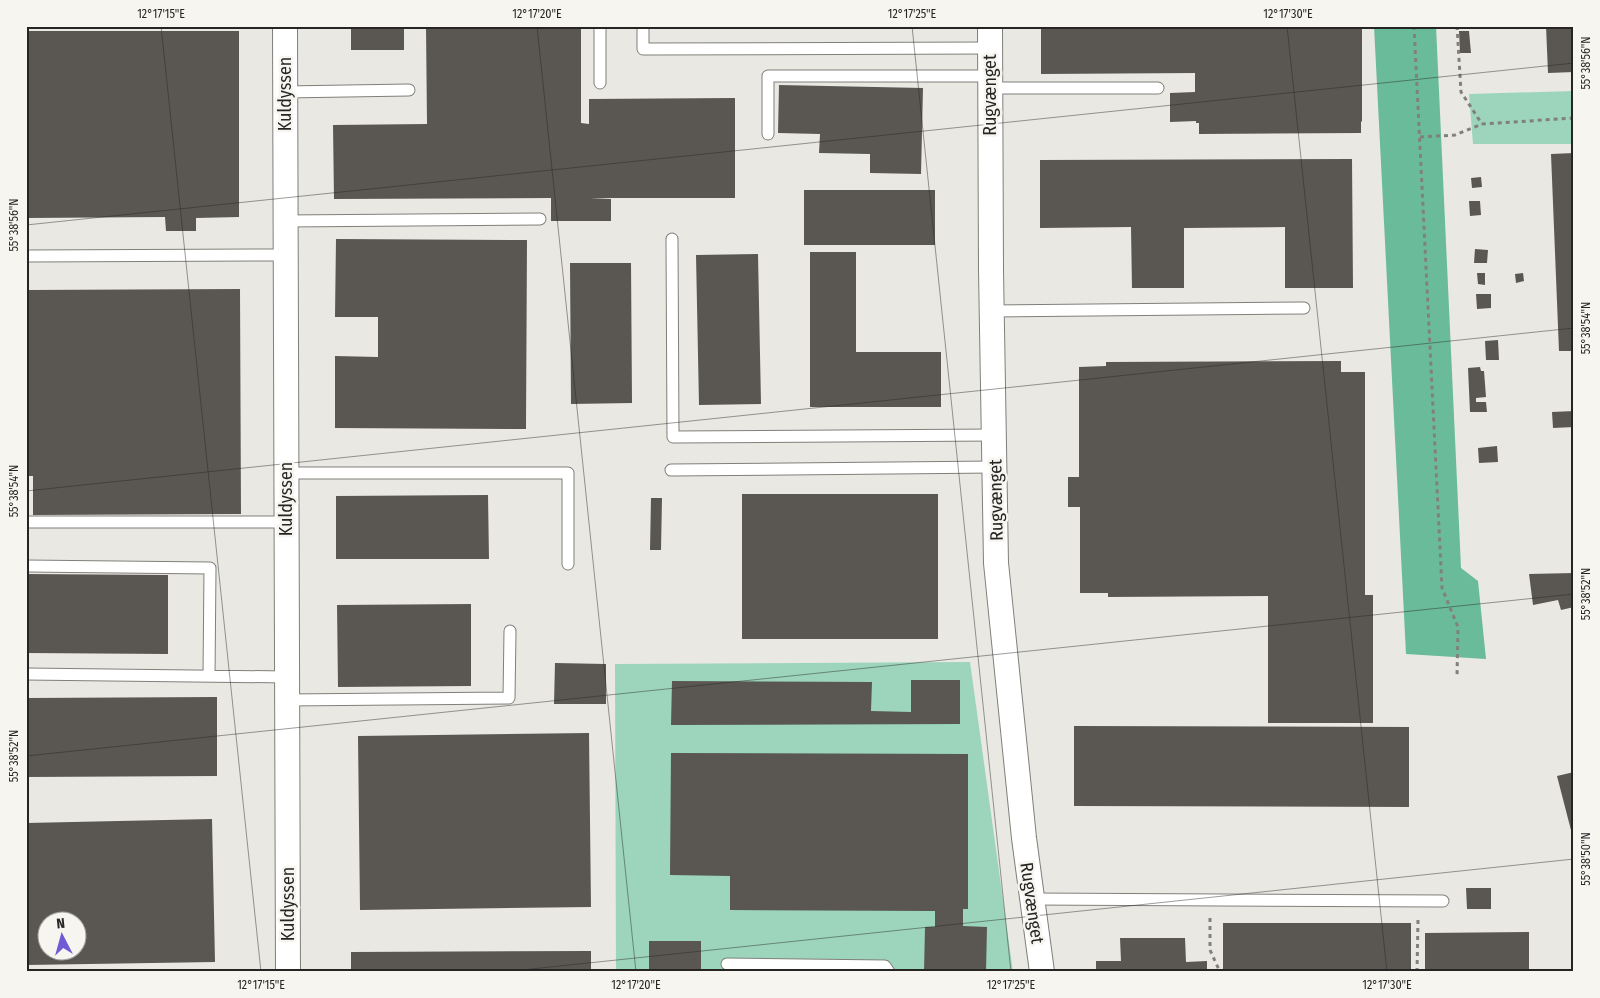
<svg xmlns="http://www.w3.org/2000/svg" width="1600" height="998" viewBox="0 0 1600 998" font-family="'Fira Sans Condensed',sans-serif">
<rect width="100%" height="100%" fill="#e9e8e3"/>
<path fill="#9cd5bb" d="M1574 91V144H1473L1469 94Z
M970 662 1013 972H616L615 664Z"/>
<path fill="#6abb99" d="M1374 26H1436L1461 568 1478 581 1486 659 1406 654Z"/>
<path fill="#5a5753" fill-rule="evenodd" d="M351 26H404V50H351Z
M426 26H581V123L589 124V99L735 98V198H590L611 199V221H551V198L334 199 333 125 427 124Z
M1041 26H1362V122L1361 121V133L1199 134V123H1196V121L1170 122V93L1195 92V73L1041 74Z
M1546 26H1574V72L1548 73Z
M26 31H239V217L196 218V231H166L165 217 26 218Z
M1459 31H1469L1471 53H1460Z
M779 85 923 88 921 174 870 173V154L819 153 820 134 778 133Z
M1574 153V351H1559L1551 154Z
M1352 159 1353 288H1285V227L1184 228V288H1132L1131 227 1040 228V160Z
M1481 177 1482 187 1472 188 1471 178Z
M804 190H935V245H804Z
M1469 201H1480L1481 215 1470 216Z
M336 239 527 240 526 429 335 428V356L378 357V317H335Z
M1475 249 1488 250 1487 263H1474Z
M810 252H856V352H941V407H810Z
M758 254 761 404 699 405 696 255Z
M570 263H631L632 403 571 404Z
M1477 273H1485V285L1478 284Z
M1523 273 1524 281 1516 283 1515 274Z
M240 289 241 514 33 515V476H26V290Z
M1476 294H1491V308L1477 309Z
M1498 340 1499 360H1486L1485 341Z
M1341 361V372H1365V595H1373V723H1268V596L1108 597V593H1080V507H1068V477H1079V367L1106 366V362Z
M1480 367 1481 371H1484L1486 397 1476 398V402H1486L1487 412H1470L1468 368Z
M1574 411V427L1553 428 1552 412Z
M1497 446 1498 462 1479 463 1478 448Z
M742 494H938V639H742Z
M488 495 489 559H336V496Z
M651 498H662L661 550H650Z
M1574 573V607L1561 610 1558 600 1533 605 1529 574Z
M26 574 168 575V654L26 653Z
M471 604V686L338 687 337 605Z
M555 663 606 664V704H554Z
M911 680H960V724L671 725 672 681 872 682 871 711 911 712Z
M217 697V776L26 777V698Z
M1074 726 1409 727V807L1074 806Z
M589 733 591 907 360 910 358 736Z
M671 753 968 754V909H963V926L987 927 986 972H924L925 927H935V911L730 910V876L670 875Z
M1574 772V838H1573L1557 776Z
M212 819 215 962 26 965V823ZM48 920H78V950H48Z
M1466 888H1491V909H1467Z
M1223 923H1411V969L1223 970Z
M1529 932V972H1425V933Z
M1120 938H1185L1186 962 1207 961V972H1096V961H1121Z
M649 941H701V972H649Z
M591 951V972H351V952Z"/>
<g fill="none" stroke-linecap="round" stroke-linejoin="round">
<defs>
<path id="lane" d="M643 26V49L990 48
M600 83V26
M990 88H1158
M285 92 409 90
M768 134V76H990
M285 221 540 219
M672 239 673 437 995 435
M26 256 285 255
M992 311 1304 308
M671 470 995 467
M286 473H568V564
M26 522H286
M26 566 210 568 209 676
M26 674 287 677
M287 700 509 698 510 631
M1031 899 1443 901
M727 964 885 966 889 972"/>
<path id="street" d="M285 26 288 972
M990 26 991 270 996 563 1024 838 1042 972"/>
</defs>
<use href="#lane" stroke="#807f7a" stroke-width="13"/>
<use href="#street" stroke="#807f7a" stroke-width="26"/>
<path stroke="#81807d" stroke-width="3" stroke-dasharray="4 4" stroke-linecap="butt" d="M1414 26 1442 588 1458 627 1457 677
M1457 26 1461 92 1482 124
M1420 137 1455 135 1482 124 1574 118
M1210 918V950L1220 972
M1417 972 1418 920"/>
<use href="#lane" stroke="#fff" stroke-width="11"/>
<use href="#street" stroke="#fff" stroke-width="24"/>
</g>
<path fill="none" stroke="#262524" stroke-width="1" stroke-opacity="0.45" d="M161 26 261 972M537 26 636 972M912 26 1011 972M1287 26 1387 972M26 225 1574 63M26 491 1574 328M26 756 1574 594M503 972 1574 859"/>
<g text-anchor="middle" stroke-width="5" stroke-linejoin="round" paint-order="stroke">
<g font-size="18" fill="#262524" stroke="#f6f5f0">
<text transform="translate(285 94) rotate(-90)" y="6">Kuldyssen</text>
<text transform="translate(990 95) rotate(-90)" y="6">Rugvænget</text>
<text transform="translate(286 499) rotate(-90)" y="6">Kuldyssen</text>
<text transform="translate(996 500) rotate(-91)" y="6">Rugvænget</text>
<text transform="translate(1032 903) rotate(82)" y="6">Rugvænget</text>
<text transform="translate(288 904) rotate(-90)" y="6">Kuldyssen</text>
</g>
</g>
<rect width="1600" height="998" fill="none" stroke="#f6f5f0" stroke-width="55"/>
<g transform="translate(62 936) rotate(354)"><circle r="24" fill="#f6f5f0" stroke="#a3a29e"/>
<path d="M0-4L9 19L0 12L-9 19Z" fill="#705bd5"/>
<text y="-8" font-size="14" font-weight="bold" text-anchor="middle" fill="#262524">N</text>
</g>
<rect x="28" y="28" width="1544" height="942" fill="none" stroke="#262524" stroke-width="2"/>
<g font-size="12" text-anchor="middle" fill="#262524">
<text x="161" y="18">12°17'15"E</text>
<text x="537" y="18">12°17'20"E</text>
<text x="912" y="18">12°17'25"E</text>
<text x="1288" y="18">12°17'30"E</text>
<text transform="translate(1586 63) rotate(-90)" y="4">55°38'56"N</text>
<text transform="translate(14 225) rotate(-90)" y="4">55°38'56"N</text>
<text transform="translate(1586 328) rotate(-90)" y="4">55°38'54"N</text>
<text transform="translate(14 491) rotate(-90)" y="4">55°38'54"N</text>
<text transform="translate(1586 594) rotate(-90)" y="4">55°38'52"N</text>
<text transform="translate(14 756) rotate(-90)" y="4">55°38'52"N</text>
<text transform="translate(1586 859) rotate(-90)" y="4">55°38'50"N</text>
<text x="261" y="989">12°17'15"E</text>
<text x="636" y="989">12°17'20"E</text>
<text x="1011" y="989">12°17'25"E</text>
<text x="1387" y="989">12°17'30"E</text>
</g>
</svg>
